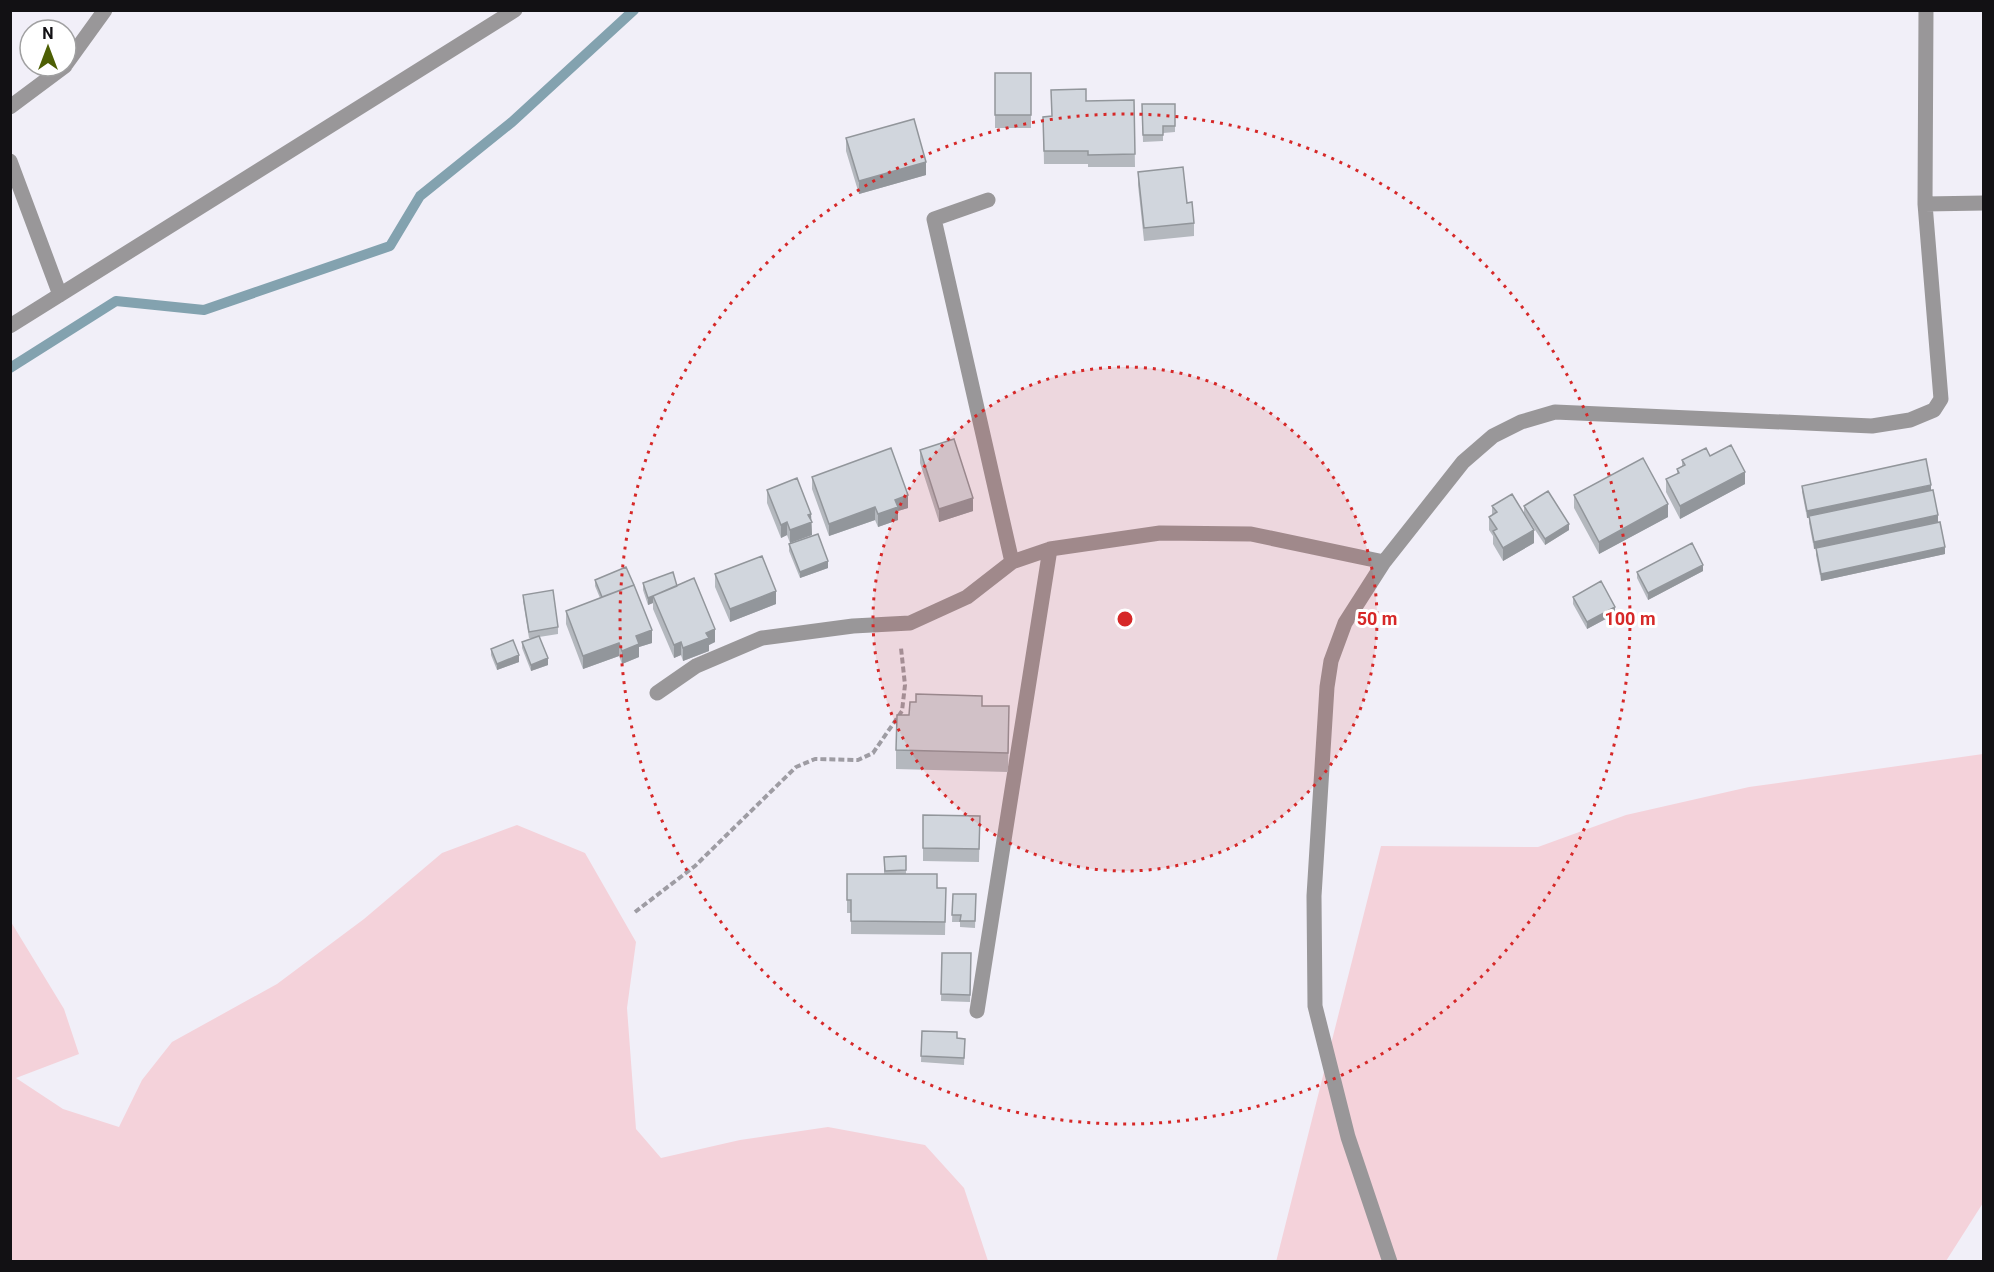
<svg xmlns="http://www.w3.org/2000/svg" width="1994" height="1272" viewBox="0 0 1994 1272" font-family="Roboto,sans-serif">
<rect width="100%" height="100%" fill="#f1eff8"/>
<path fill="#f4d2da" d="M1983 754V1203L1946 1261 1276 1262 1381 846 1538 847 1626 815 1749 787Z
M517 825 585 853 636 942 627 1008 636 1129 661 1158 740 1140 828 1127 925 1145 964 1188 988 1261H11V922L64 1009 79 1054 16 1078 63 1109 119 1127 142 1080 172 1042 277 984 364 919 442 853Z"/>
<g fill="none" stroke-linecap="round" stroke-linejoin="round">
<path stroke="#83a2af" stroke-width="10" d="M10 368 116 301 204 310 390 246 420 196 512 122 634 10"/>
<path stroke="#9e9ca3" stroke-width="4" stroke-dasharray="6 3" stroke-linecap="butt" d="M635 912 695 866 796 767 815 759 858 760 873 753 902 711 905 685 901 648"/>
<path stroke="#999799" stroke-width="15" d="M66 64 105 10
M10 107 65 66
M10 161 60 295
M988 200 934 219 1012 562
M1925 204 1984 203
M10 326 515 10
M657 693 696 666 762 638 853 626 910 623 967 597 1012 562 1050 549 1160 533 1251 534 1384 562
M977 1011 1050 549
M1390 1262 1348 1137 1315 1006 1314 896 1327 687 1331 661 1345 623 1384 562 1463 462 1493 436 1521 422 1555 412 1872 426 1910 420 1934 410 1941 399 1925 204 1926 10"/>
</g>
<path fill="#b4b8be" d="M995 73H1031V128H995Z
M1134 100 1135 167H1088V164H1044L1043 117 1052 116 1086 101Z
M1142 104H1175V132L1163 133V141L1143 142Z
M846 138 926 175 859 194 846 151Z
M1138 172 1187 203 1194 223V236L1144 241 1138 185Z
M920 450 973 511 939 522 920 463Z
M1710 456 1745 484 1680 519 1666 492V479L1677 474V469L1682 466V460Z
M812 477 908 508 898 511V520L878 527 875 520 829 536 812 489Z
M1802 486 1931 490 1945 554 1821 581 1816 555V548L1814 549 1809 523V518H1807L1802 492Z
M767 490 811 514 812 535 790 543 787 535 781 538 767 503Z
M1574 495 1668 517 1599 554 1574 508Z
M1492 506 1534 543 1503 561 1493 544V536L1489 530V517L1492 515Z
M1524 506 1569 530 1545 545 1524 513Z
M789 544 828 568 800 578 789 551Z
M1703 571 1648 600 1637 578V572Z
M715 574 776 604 730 622 715 587Z
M595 580 652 643 639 647V657L622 664 619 656 583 669 566 624V611L600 598 595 586Z
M643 583 677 586 715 642 709 645V651L683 661 681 655 674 658 653 609V603L648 605 643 590Z
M523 595 558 627V634L539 637 548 665 531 671 522 648V642L533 638H529L523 601Z
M1573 597 1615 614 1587 629 1573 604Z
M491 649 519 662 497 670 491 655Z
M982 706 1009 725 1008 772 896 769V750L909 715Z
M923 815 980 816 979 862 923 861Z
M906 856V874L937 888H946L945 935 851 934V913H847V874H884V857Z
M953 894H976L975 928 960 927V922H952Z
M942 953H971L970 1002 941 1001Z
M922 1031 957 1038 965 1039 964 1065 921 1062Z"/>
<path fill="#92969b" d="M926 162V175L859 194V181Z
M1745 472V484L1680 519V506Z
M1931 485V491L1807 518V511Z
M908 495V508L898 511V520L878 527V514L895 500Z
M973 498V511L939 522V509Z
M1668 504V517L1599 554V542Z
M875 507V520L829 536V524Z
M811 514 812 535 790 543V530L808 515Z
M1938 515V522L1814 549V542Z
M787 522V535L781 538V525Z
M1569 524V530L1545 545V539Z
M1534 530V543L1503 561V548Z
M1945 547V554L1821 581V574Z
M828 561V568L800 578V572Z
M1703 565V571L1648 600V593Z
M776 591V604L730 622V609Z
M653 596V603L648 605V598Z
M1615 607V614L1587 629V622Z
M715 629V642L709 645V651L683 661V648L706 633Z
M652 630V643L639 647V657L622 664V651L636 636Z
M681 642V655L674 658V645Z
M619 643V656L583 669V656Z
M519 655V662L497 670V664Z
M548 658V665L531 671V665Z"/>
<path fill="#d1d6dd" stroke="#92969b" stroke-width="1.5" d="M995 73H1031V115H995Z
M1086 89V101L1134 100 1135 154 1088 155V151H1044L1043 117 1052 116 1051 90Z
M1142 104H1175V126H1163V135H1143Z
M914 119 926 162 859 181 846 138Z
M1183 167 1187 203 1192 202 1194 223 1144 228 1138 172Z
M954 439 973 498 939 509 920 450Z
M1731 445 1745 472 1680 506 1666 479 1679 473 1677 469 1685 465 1682 460 1706 448 1710 456Z
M891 448 908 495 895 500 898 507 878 514 875 507 829 524 812 477Z
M1643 458 1668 504 1599 542 1574 495Z
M1926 459 1931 485 1807 511 1802 486Z
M797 478 811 514 808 515 812 522 790 530 787 522 781 525 767 490Z
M1933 490 1938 515 1814 542 1809 516Z
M1548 491 1569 524 1545 539 1524 506Z
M1512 494 1534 530 1503 548 1493 531 1497 529 1489 517 1497 512 1492 506Z
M1940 522 1945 547 1821 574 1816 548Z
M818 534 828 561 800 572 789 544Z
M1692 543 1703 565 1648 593 1637 572Z
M762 556 776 591 730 609 715 574Z
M626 567 634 585 602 597 595 580Z
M673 572 677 586 648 598 643 583Z
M694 578 715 629 706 633 709 638 683 648 681 642 674 645 653 596Z
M1601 581 1615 607 1587 622 1573 597Z
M634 585 652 630 636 636 639 644 622 651 619 643 583 656 566 611Z
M553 590 558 627 529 632 523 595Z
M539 636 548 658 531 665 522 642Z
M513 640 519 655 497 664 491 649Z
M916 694 982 696V706H1009L1008 753 896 750 897 715H909L910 702H916Z
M923 815 980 816 979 849 923 848Z
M906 856V870L885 871 884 857Z
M847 874H937V888H946L945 922 851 921V900H847Z
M953 894H976L975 921H960L961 915H952Z
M942 953H971L970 995 941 994Z
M922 1031 957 1032V1038L965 1039 964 1058 921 1056Z"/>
<circle cx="1125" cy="619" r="252" fill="#d62828" fill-opacity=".12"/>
<g fill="none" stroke="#d62828" stroke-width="3" stroke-dasharray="3 6">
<circle cx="1125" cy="619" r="252"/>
<circle cx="1125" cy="619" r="505"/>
</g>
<circle cx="1125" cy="619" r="9" fill="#d62828" stroke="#fff" stroke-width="3"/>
<g font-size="18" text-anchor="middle" font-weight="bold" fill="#d62828" stroke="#fff" stroke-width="6" stroke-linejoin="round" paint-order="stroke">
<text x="1377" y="625">50 m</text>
<text x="1630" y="625">100 m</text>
</g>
<rect width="1994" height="1272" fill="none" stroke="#121114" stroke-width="24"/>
<g transform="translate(48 48)"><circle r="28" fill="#ffffff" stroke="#a0a0a1" stroke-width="1.5"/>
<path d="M0-4.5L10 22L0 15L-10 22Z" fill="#4d5f04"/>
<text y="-9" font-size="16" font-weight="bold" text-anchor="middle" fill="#121114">N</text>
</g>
</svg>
